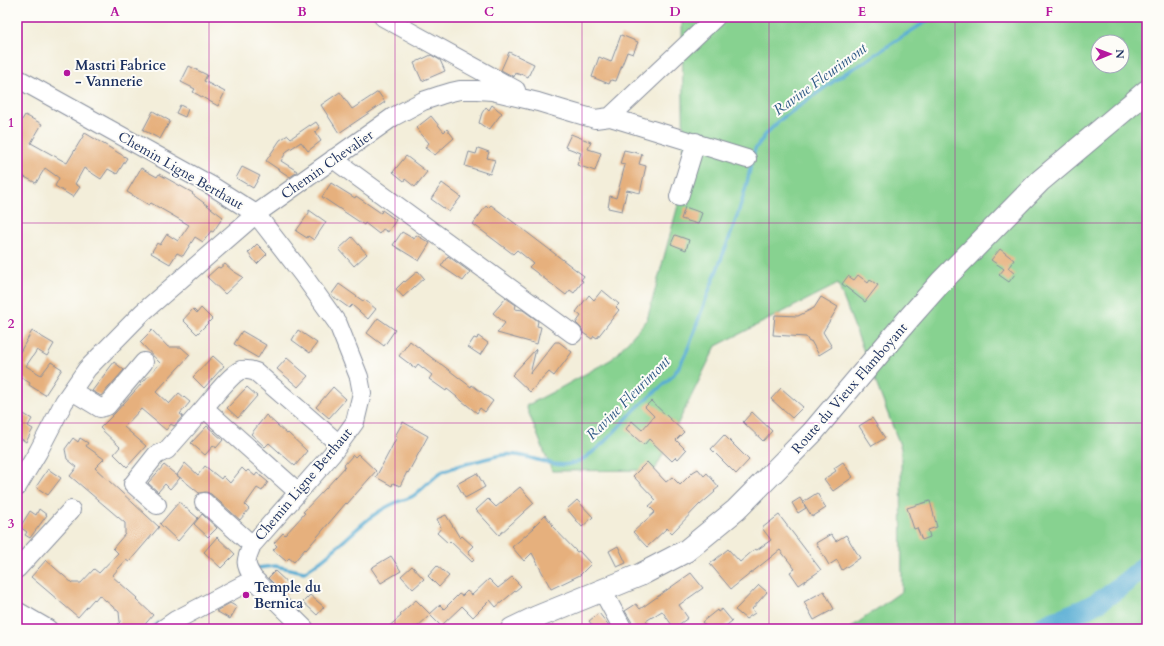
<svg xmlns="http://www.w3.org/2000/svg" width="1164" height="646" viewBox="0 0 1164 646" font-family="Cardo,serif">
<rect width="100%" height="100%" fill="#fdfcf7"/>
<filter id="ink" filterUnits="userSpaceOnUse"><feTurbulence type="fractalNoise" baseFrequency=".025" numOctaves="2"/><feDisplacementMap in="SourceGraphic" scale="8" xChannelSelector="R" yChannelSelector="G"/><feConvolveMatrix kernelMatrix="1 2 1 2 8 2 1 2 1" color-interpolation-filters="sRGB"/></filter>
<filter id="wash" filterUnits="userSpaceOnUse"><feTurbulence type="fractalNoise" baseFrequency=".012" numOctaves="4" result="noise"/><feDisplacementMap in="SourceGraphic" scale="16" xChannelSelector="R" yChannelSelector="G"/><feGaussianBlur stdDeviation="0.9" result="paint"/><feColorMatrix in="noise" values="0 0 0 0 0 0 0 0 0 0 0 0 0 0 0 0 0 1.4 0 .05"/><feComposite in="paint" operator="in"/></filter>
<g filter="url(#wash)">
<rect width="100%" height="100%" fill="#f3eeda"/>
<path fill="#87d290" stroke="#518077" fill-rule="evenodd" d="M682 17H1147V629H849L902 591 901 448 838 284 716 346 655 470 552 471 526 406 564 386 612 359 647 320 684 183ZM1098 42H1122V66H1098Z"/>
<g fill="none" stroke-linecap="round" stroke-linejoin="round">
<path stroke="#58add4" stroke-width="3.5" d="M753 156 755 149 766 134 780 120 845 73 861 64 894 42 933 17
M257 568 275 566 304 572C330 557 348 535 371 517 379 511 388 506 397 502 402 500 408 499 413 496 423 490 435 474 444 471 453 467 463 465 473 462 487 459 501 453 516 455 536 457 554 469 574 463 593 457 616 430 630 415 643 400 661 389 674 374 688 355 694 331 702 310 719 261 742 214 751 164
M151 629 158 623"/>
<path stroke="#58add4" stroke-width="21" d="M1038 629C1054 621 1071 615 1087 608 1109 597 1128 581 1147 564"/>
</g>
<g id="blocks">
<path fill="#e6b07d" d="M621 35 638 42 633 54 627 52 616 81 611 80 609 84 592 77 599 57 611 62Z
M509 52 534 64 528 77 522 74 521 75 515 73 514 77 501 70Z
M431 55 440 60 445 71 422 81 414 63Z
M189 66 207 75 204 81 225 92 218 106 193 92 195 89 181 82Z
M340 92 352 109 378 92 385 102 339 133 321 105Z
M180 105 188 109 185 117 176 113Z
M492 105 502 113 489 130 479 123 482 113 486 107 489 110Z
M153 111 170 121 160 139 143 130Z
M25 115 42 124 31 143 67 163 85 133 127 158 117 174 108 169 101 179 84 168 75 184 80 187 73 197 55 186 59 178 45 168 36 183 17 173V121L20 123Z
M431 116 444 132 447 129 454 138 435 155 425 148 429 143 416 128Z
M316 122 320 128 315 132 321 141 308 151 301 142 287 151 281 161 297 171 296 173 290 177 266 161 280 140 288 135 291 138 310 125V126Z
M571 134 591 142 588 149 601 153 595 171 577 165 581 153 565 147Z
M478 148 489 152 487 158 495 160 490 174 465 166 469 152 476 154Z
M624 150 642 154 639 164 646 166 640 193 627 190 622 211 608 208 610 196 616 198 620 184 625 165 620 164Z
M406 156 427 172 415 187 405 179 404 181 393 172Z
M242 167 260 176 253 188 236 178Z
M141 168 157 177 159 174 193 193 192 194 223 217 213 232 211 231 203 242 195 237 183 256 177 253 170 264 151 253 157 243 160 245 167 234 178 241 189 225 151 203 149 205 127 192Z
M331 183 355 198 356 196 381 213 382 210 396 220 388 232 383 229 379 234 365 223 364 225 322 197Z
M442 183 461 197 449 212 431 199Z
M491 205 584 276 581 280 583 281 574 293 570 290 566 295 529 267 533 263 517 250 513 254 473 224 486 206 488 208Z
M685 207 702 213 698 224 681 219Z
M309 210 326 222 314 240 308 236 307 238 296 231 309 213Z
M402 232 414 239 416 235 430 243 419 261 393 245Z
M675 235 689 240 686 250 671 244Z
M352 237 367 254 354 266 339 249Z
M257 244 267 254 257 264 248 253Z
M1000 249 1014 260 1008 268 1015 274 1009 282 999 275 1004 269 991 260Z
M448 256 470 272 463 281 441 266Z
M225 264 233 271 243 277 225 294 207 277 218 267 220 268Z
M418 271 424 278 403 297 396 289 404 281 405 282Z
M858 275 868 283 870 280 878 285 865 302 842 284 848 276 854 280Z
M339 284 363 301 365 300 376 309 368 319 352 305 349 308 331 295Z
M602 290 619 304 616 307 619 310 597 338 594 336 592 339 583 333 582 329 576 323 581 316 576 312 589 295 594 300Z
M821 297 838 307 823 332 832 347 819 355 811 341 809 342 806 337 773 335 775 315 798 316 814 308Z
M506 298 516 305 515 309 523 310 538 321 537 326 541 327 537 344 497 333 505 323 493 313Z
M201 308 212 319 197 334 183 320 193 309 197 313Z
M378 318 395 330 384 346 367 333Z
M152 330 168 347H181L190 355 156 392 169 404 179 393 190 402 180 414 183 416 174 426 171 424 166 430 141 409 124 427 146 446 127 467 114 454 120 447 100 428 115 413 160 363 140 342Z
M298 330 317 343 310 353 292 340Z
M32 331 54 344 47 356 37 350 26 366 41 375 51 362 62 369 45 395 29 385 30 383 19 376 17 380V350L20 352Z
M242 331 266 345 258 358 234 344Z
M478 336 488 343 480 355 468 347 474 338 477 339Z
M410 341 440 364H441L471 387 472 385 493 401 485 412 480 408 477 413 447 389 446 391 429 379 432 375 418 364 415 368 399 356Z
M555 342H559L572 352 554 376 549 372 530 392 512 375 536 349 530 374Z
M213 356 224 366 204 388 193 377Z
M287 358 308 376 298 387 277 369Z
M114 362 124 370 101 396 92 391Z
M247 387 257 396 238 418 227 408Z
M333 387 346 399 329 418 316 407Z
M781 388 803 407 792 418 771 399Z
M651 401 684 432 676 440 686 450 678 459 676 457 672 461 649 439 644 445 626 429 632 421 642 430 654 416 645 407Z
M17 410 32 419 28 426 33 429 26 442 17 436Z
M752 412 772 431 763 441 743 422Z
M266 415 287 434 288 433 307 451 295 466 269 443 265 447 251 434Z
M872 418 885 438 872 446 859 426Z
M403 422 428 436 408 473 407 472 400 486 393 483 392 486 376 477 397 437 395 436Z
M207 426 223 440 216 448 214 445 205 455 191 443Z
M724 435 749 460 736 474 711 449Z
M73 438 78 442 80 438 88 443 86 446 104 459 95 468 159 527 129 562 126 560 112 576 137 598 136 599 153 615 141 629H113L120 622 119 612 99 595 95 600 94 599 78 617 31 577 46 560 72 583H81L94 569 99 573 118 553 113 548 125 534V523L70 476 77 467 67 459 65 449Z
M358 454 376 471 347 504 346 503 306 550 305 549 294 562 289 558 286 561 273 550 277 546 274 543 283 533 285 535 305 513 303 512 325 489 345 467 344 465 353 455 355 457Z
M647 462 666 482 672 477 680 485 693 472 698 469 704 476 707 473 719 487 714 491 715 492 700 505V504L672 533 667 528 647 547 633 532 655 512 649 506 656 500 633 476Z
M843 462 853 477 833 491 824 479 836 471 834 468Z
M185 463 198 475 205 466 221 479 223 476 230 483 242 468 246 472 248 470 255 476 257 473 268 482 262 491 257 488 245 505 249 509 240 520 211 494 206 492 199 493 177 475Z
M164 465 180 478 170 489 165 484 158 492 148 483Z
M48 469 61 478 48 495 36 487Z
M477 473 485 487 465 498 457 484Z
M520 487 534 503 499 535 476 510 488 499 496 507Z
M817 493 826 508 812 517 803 502Z
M800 498 806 508 798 513 792 503Z
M577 500 593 517 582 527 567 509Z
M930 501 937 527 928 530 930 537 922 540 917 528 914 529 907 508Z
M179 502 198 518 178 541 160 524Z
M39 509 47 515 30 538 25 535 27 532 20 527 30 511 36 515Z
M202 514 217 528 208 537 194 524Z
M446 515 460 538 462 536 473 546 468 551 474 560 472 562 450 541 448 543 437 533 441 528 437 519Z
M545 515 553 525 552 526 577 552 579 551 591 564 580 575 551 589 532 553 524 561 512 547 534 528 533 527Z
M779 515 821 570 799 585 790 572 795 569 780 550 731 589 710 564 728 549 740 562 755 549 757 550 771 540 762 528Z
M831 534 836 541 846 535 860 558 842 570 837 560 829 565 816 543Z
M217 537 235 554 221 568 204 552Z
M618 546 626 563 617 567 609 551Z
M391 556 401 571 381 583 371 568Z
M412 566 424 579 413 589 401 576Z
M437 566 449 576 439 587 428 576Z
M275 571 292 587 285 595 268 578Z
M691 573 703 588 679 605 688 618 674 628 662 611 646 621 652 629H636L625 611 636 604 640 609Z
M512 577 521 586 496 607 490 600 473 617 462 606 441 626 430 615 415 629H386L401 616 400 614 416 600 430 614 440 605 444 609 459 594 462 596 467 591 472 595 489 579 498 588Z
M759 585 767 592 752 609 755 613 746 619 735 610Z
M824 591 834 609 814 620 804 602Z
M310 595 324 607 317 615 303 602Z
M230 603 237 607 230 619 216 611Z
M722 609 732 621 722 629H708L702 622 717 610 718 612Z
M599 613 610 627 611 629H595L589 621Z"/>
</g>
</g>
<g filter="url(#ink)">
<use href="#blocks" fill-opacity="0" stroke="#878e9c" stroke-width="1"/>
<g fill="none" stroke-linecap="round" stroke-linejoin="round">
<defs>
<path id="minor" d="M383 17 516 90
M17 78 212 186 256 214 303 275 338 324 359 377 362 393 355 422 332 454 252 545C245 561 244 564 254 579L305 629
M610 117 747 159
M334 158 340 164 573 334
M679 197 696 142
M72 391 100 408 107 406 144 362
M17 487 38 452 64 402 87 369 143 312 256 214 393 117 423 101 441 95 451 92 460 90H477L492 91 538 102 571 112 595 119 610 117 716 17
M298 492 204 408C212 399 231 374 241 370 247 369 251 370 256 372L339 444
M204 502 252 545
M157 505 133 484 156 455 167 450 204 408
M17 569 71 510
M602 590 623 629
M17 611 48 629
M163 629 176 620 254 579"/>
<path id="major" d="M512 629 537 617 640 575 686 551 736 510 812 433 910 317 941 282 1040 181 1147 91"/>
</defs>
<use href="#minor" stroke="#878e9c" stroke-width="20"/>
<use href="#major" stroke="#878e9c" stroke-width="24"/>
<use href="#minor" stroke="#fff" stroke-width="18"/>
<use href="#major" stroke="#fff" stroke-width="22"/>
</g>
</g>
<path fill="none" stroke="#b5179e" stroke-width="1" stroke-opacity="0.55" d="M209 17V629M395 17V629M582 17V629M769 17V629M955 17V629M17 223H1147M17 423H1147"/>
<g fill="#b5179e" stroke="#fdfcf7" stroke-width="1.5">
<circle cx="67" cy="73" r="4"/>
<circle cx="246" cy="595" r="4"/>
</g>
<g text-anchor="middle" stroke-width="4" stroke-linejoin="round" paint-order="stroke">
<g font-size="14" font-weight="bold" fill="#1b2f5e" stroke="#fdfcf7" text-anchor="start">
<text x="75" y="70">Mastri Fabrice<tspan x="75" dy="16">- Vannerie</tspan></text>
<text x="254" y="592">Temple du<tspan x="254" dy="16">Bernica</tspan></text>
</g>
<g font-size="14" fill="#1b2f5e" stroke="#fdfcf7">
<text transform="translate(327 164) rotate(-35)" y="5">Chemin Chevalier</text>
<text transform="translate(181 170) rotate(30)" y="5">Chemin Ligne Berthaut</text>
<text transform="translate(849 388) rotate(-49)" y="5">Route du Vieux Flamboyant</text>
<text transform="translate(303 484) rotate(-50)" y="5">Chemin Ligne Berthaut</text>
</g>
<g font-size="15" font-style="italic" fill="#305b87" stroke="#fdfcf7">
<text transform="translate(820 79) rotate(-36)" y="5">Ravine Fleurimont</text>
<text transform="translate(628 398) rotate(-45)" y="5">Ravine Fleurimont</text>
</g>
</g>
<rect width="1164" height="646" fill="none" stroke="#fdfcf7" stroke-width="44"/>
<g transform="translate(1110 54) rotate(89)"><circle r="19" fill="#fdfcf7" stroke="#a3aaba"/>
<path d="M0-3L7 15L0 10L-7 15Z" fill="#b5179e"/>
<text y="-6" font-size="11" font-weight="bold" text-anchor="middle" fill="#1b2f5e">N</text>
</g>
<rect x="22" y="22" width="1120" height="602" fill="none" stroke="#b5179e" stroke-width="1.5"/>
<g font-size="13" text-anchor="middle" font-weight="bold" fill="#b5179e">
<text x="115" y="16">A</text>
<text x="302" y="16">B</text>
<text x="489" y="16">C</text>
<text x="675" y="16">D</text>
<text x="862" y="16">E</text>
<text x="1049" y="16">F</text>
<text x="11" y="127">1</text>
<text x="11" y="328">2</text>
<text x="11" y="528">3</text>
</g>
</svg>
